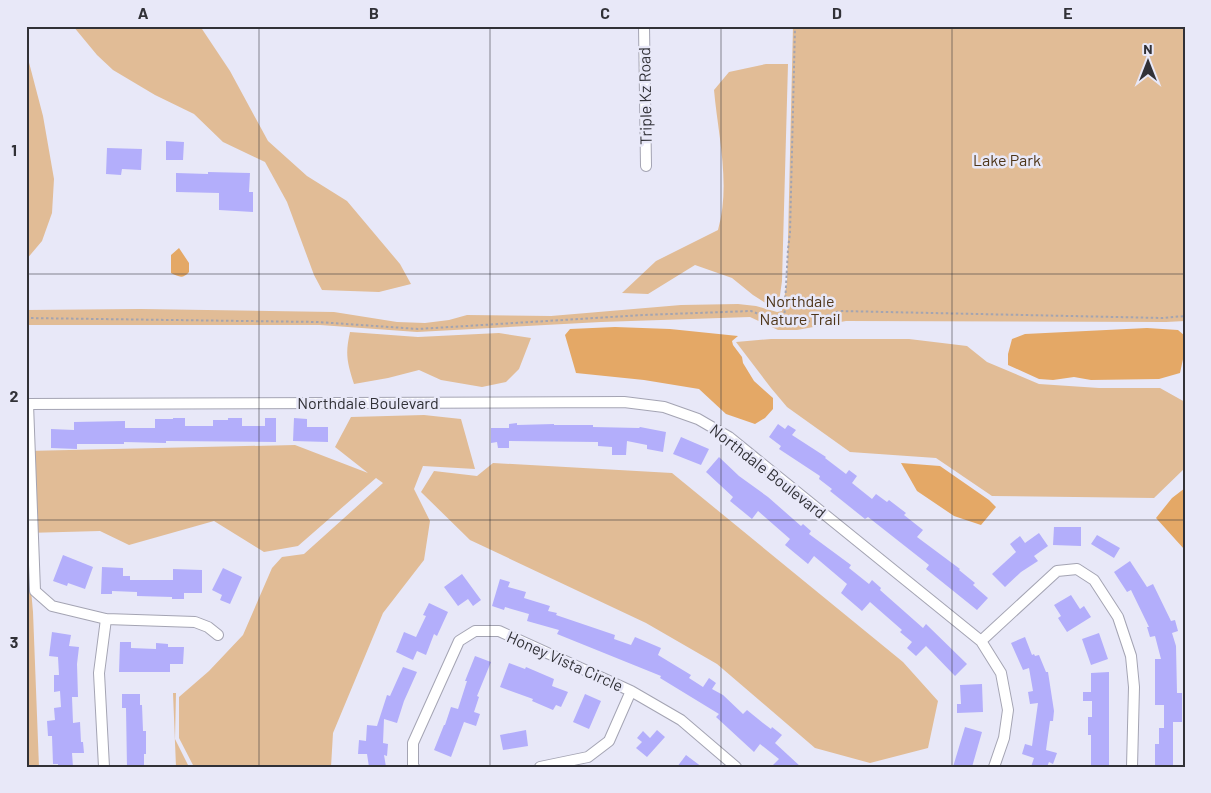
<svg xmlns="http://www.w3.org/2000/svg" width="1211" height="793" viewBox="0 0 1211 793" font-family="Barlow,sans-serif">
<rect width="100%" height="100%" fill="#e8e8f8"/>
<path fill="#e1bc96" d="M73 26H200L230 71 268 141 307 176 347 201 400 264 411 284 379 292 322 290 314 275 287 202 265 162 223 142 194 114 155 95 113 70 97 55Z
M793 26H1185V321L1166 322 846 321 797 330H778L750 317 601 322 417 332 320 325H26V310L141 309 334 312 397 322 425 323 449 320 467 315 551 316 681 305 738 304 756 306 777 312 782 311 787 282Z
M26 51 43 116 54 179 52 213 42 241 26 260Z
M766 64H788L782 281 779 302 767 304 753 295 732 278 695 265 648 294 622 293 656 261 718 230C731 185 718 135 714 90L729 72Z
M350 332 418 337 499 333 531 338 519 369 506 382 482 387 441 380 419 370 388 378 354 384C347 362 345 354 350 332Z
M771 339H909L967 346 987 362 1039 384 1099 388H1160L1185 402V468L1154 498 992 496 936 458 850 452 787 407 771 388 736 342Z
M424 415 461 419 475 469 423 466 414 489 430 521 424 560 383 613 333 733 331 767H194L179 738V697L209 671 243 635 272 568 282 557 304 554 383 483 376 478 298 546 264 552 214 521 129 545 100 531 26 533V451L295 445 368 473 335 447 351 417Z
M493 463 672 473 903 662 938 701 928 748 870 763 815 748 717 664 646 623 470 540 421 492 434 471 477 476Z
M26 534 33 612 39 767H26Z
M173 693H176L175 739 189 767H176Z"/>
<path fill="#e4a866" d="M179 248 189 263V272C183 279 179 277 171 273V255Z
M615 327 670 329 738 336 732 341 733 345 742 357 743 363 754 381 773 398V409L765 418 755 424 726 414 699 389 644 380 576 373 565 335 570 329Z
M1147 328 1178 330 1185 336V350L1180 373 1159 379 1091 380 1074 377 1053 380 1039 379 1008 365V354L1012 339 1025 334Z
M901 463 940 466 989 500 996 507 981 525 954 516 917 491Z
M1185 488V549H1184L1156 518 1172 498Z"/>
<path fill="#b3aefb" d="M166 141 184 142 183 160H166Z
M107 148 142 149 141 170 122 169 121 175 106 174Z
M208 172 250 173 249 192H253V212L219 210V193L176 192V173L208 174Z
M173 418H185V426H213V420H228V418H242V426H265V418H276V442L166 441V443L124 442V444H77V449L51 448V429L74 430V422L125 421V428H155V419H173Z
M294 418 307 419V427H328V442L293 441Z
M517 423V425L554 424V425H593V427L639 428 640 427 666 432 663 452 647 449V445L627 441 626 455H612V447L598 446V442L509 441V448H498L497 442 491 443V428H509V424Z
M778 424 785 429 788 425 796 430 792 435 826 457 825 458 846 474 849 470 857 476 852 483 872 499 876 494 887 502 889 500 906 513 904 515 923 530 917 537 960 569 959 570 975 583 973 585 988 598 977 610 926 569 929 565 868 517 865 519 830 491 832 489 819 479 820 476 779 449 781 446 769 437Z
M681 437 709 449 701 465 673 454Z
M719 457 739 476 768 497 801 526 803 524 811 531 809 534 851 565 849 568 869 584 872 580 881 588 880 590 923 628 926 624 967 664 955 676 926 646 916 656 907 648 912 642 900 632 902 630 870 602 862 611 841 593 847 584 814 556 808 564 785 545 790 539 758 511 752 519 730 501 733 497 706 472Z
M1054 527H1081V546L1053 545Z
M1039 533 1048 546 1034 556 1038 561 1021 572 1005 587 992 574 1016 552 1010 544 1020 536 1025 543Z
M1097 535 1120 548 1114 558 1091 544Z
M63 555 93 567 85 589 68 583 67 586 53 581Z
M1130 561 1147 587 1153 584 1171 621 1175 620 1178 631 1172 633 1176 646 1177 693H1182V722H1173V767H1155V744H1159V728H1164V705H1155V659H1161L1155 636 1150 637 1147 627H1149L1131 590 1127 592 1114 572Z
M102 567 123 568V576H130V580H173V569L202 570V593H184V599H172V597L137 596V592L112 591V594H101Z
M223 568 242 577 230 604 220 600 222 595 212 590Z
M462 574 481 600 473 606 468 599 458 606 444 587Z
M500 579 510 582 508 587 526 592 524 598 550 606 548 611 557 613 556 615 615 635 614 639 631 645 635 637 661 648 658 655 691 675 689 678 703 687 709 678 716 683 712 689 723 695 743 714 747 710 763 723 771 729 772 727 782 735 775 743 801 767H771L779 759 760 744 754 752 716 717 719 714 660 678 661 676 557 634 559 630 527 621 529 614 505 607 504 610 492 606Z
M1071 595 1080 609 1084 606 1091 617 1067 632 1058 618 1061 616 1054 605Z
M429 603 448 612 437 636 434 634 426 655 417 651 413 660 396 652 404 632 416 637 426 616 423 615Z
M52 632 71 635 69 646 79 647 77 664 78 697H72L73 723 80 722 81 742H83L84 753H72L73 767H58V764H53L52 736H48L47 721 55 720 54 708 61 707 60 691 54 692V675H59L58 657 49 656Z
M1099 633 1108 659 1091 665 1082 639Z
M1025 637 1032 655 1034 654 1035 656 1039 655 1046 672H1048L1054 711 1053 721H1050L1046 750 1057 753 1053 764 1049 762 1047 767H1031L1034 758 1022 754 1025 744 1032 746 1038 703 1030 704 1028 692 1033 691 1029 668 1023 670 1011 643Z
M120 642H131V648L156 649V643L168 644V647H184L183 664H170V672H119Z
M475 656 491 662 477 696 479 697 474 712 480 714 476 726 464 722 451 757 434 750 444 725H445L451 707 458 709 467 681H465Z
M509 663 525 669 526 667 554 679 552 686 568 692 561 707 556 705 553 710 532 701 533 699 500 687Z
M403 667 417 672 404 701 397 723 384 719 383 743 388 744 387 756 384 755 386 767H369L367 754H358L359 740 366 741 367 725 377 726 387 695 390 696Z
M1109 672V767H1091V735H1088V717H1092V701H1083V692H1091V673Z
M982 684 983 712 957 713V704H961L960 685Z
M122 694H140V705H142L143 731H146V754H144V767H127L126 708H122Z
M585 694 601 701 589 729 573 722Z
M965 727 982 732 972 767H953Z
M526 730 528 746 503 750 500 735Z
M657 730 665 737 647 757 636 748 642 742 637 738 643 731 650 738Z
M686 755 702 767H677Z"/>
<g fill="none" stroke-linecap="round" stroke-linejoin="round">
<defs>
<path id="street" d="M644 26 646 166
M26 404 624 402 664 407 698 419 729 437 981 641 1001 673 1008 710 1004 738 994 767
M28 404 35 591 52 606 106 619 195 622 208 627 218 635
M981 641 1057 571 1077 569 1094 580 1118 617 1131 656 1134 687 1132 767
M104 767 99 673 106 619
M414 767 413 765V743L459 641 475 631H499L631 691 681 720 736 767
M540 767 588 757 609 741 631 691"/>
</defs>
<use href="#street" stroke="#a4a4b3" stroke-width="12"/>
<path stroke="#a4a4b0" stroke-width="2" stroke-dasharray="2.5 2.5" stroke-linecap="butt" d="M26 318 318 322 418 329 643 315 751 311 784 324 804 323 840 311 1162 318 1185 316
M784 323 788 249 790 233 795 26"/>
<use href="#street" stroke="#fff" stroke-width="10"/>
</g>
<path fill="none" stroke="#313137" stroke-width="1" stroke-opacity="0.55" d="M259 26V767M490 26V767M721 26V767M952 26V767M26 274H1185M26 520H1185"/>
<g text-anchor="middle" stroke-width="5" stroke-linejoin="round" paint-order="stroke">
<g font-size="16" fill="#313137" stroke="#e8e8f8">
<text transform="translate(645 96) rotate(-91)" y="6">Triple Kz Road</text>
<text x="368" y="409">Northdale Boulevard</text>
<text transform="translate(768 471) rotate(38)" y="6">Northdale Boulevard</text>
<text transform="translate(565 661) rotate(24)" y="6">Honey Vista Circle</text>
</g>
<g font-size="16" fill="#4e3519" stroke="#e8e8f8">
<text x="1007" y="166">Lake Park</text>
<text x="800" y="307">Northdale<tspan x="800" dy="18">Nature Trail</tspan></text>
</g>
</g>
<rect width="1211" height="793" fill="none" stroke="#e8e8f8" stroke-width="55"/>
<g transform="translate(1148 62)" stroke="#e8e8f8" stroke-width="4" paint-order="stroke">
<path d="M0-4L9 19L0 12L-9 19Z" fill="#313137"/>
<text y="-8" font-size="14" font-weight="bold" text-anchor="middle" fill="#313137">N</text>
</g>
<rect x="28" y="28" width="1156" height="738" fill="none" stroke="#313137" stroke-width="2"/>
<g font-size="16" text-anchor="middle" font-weight="bold" fill="#313137">
<text x="143" y="19">A</text>
<text x="374" y="19">B</text>
<text x="605" y="19">C</text>
<text x="837" y="19">D</text>
<text x="1068" y="19">E</text>
<text x="14" y="156">1</text>
<text x="14" y="402">2</text>
<text x="14" y="648">3</text>
</g>
</svg>
